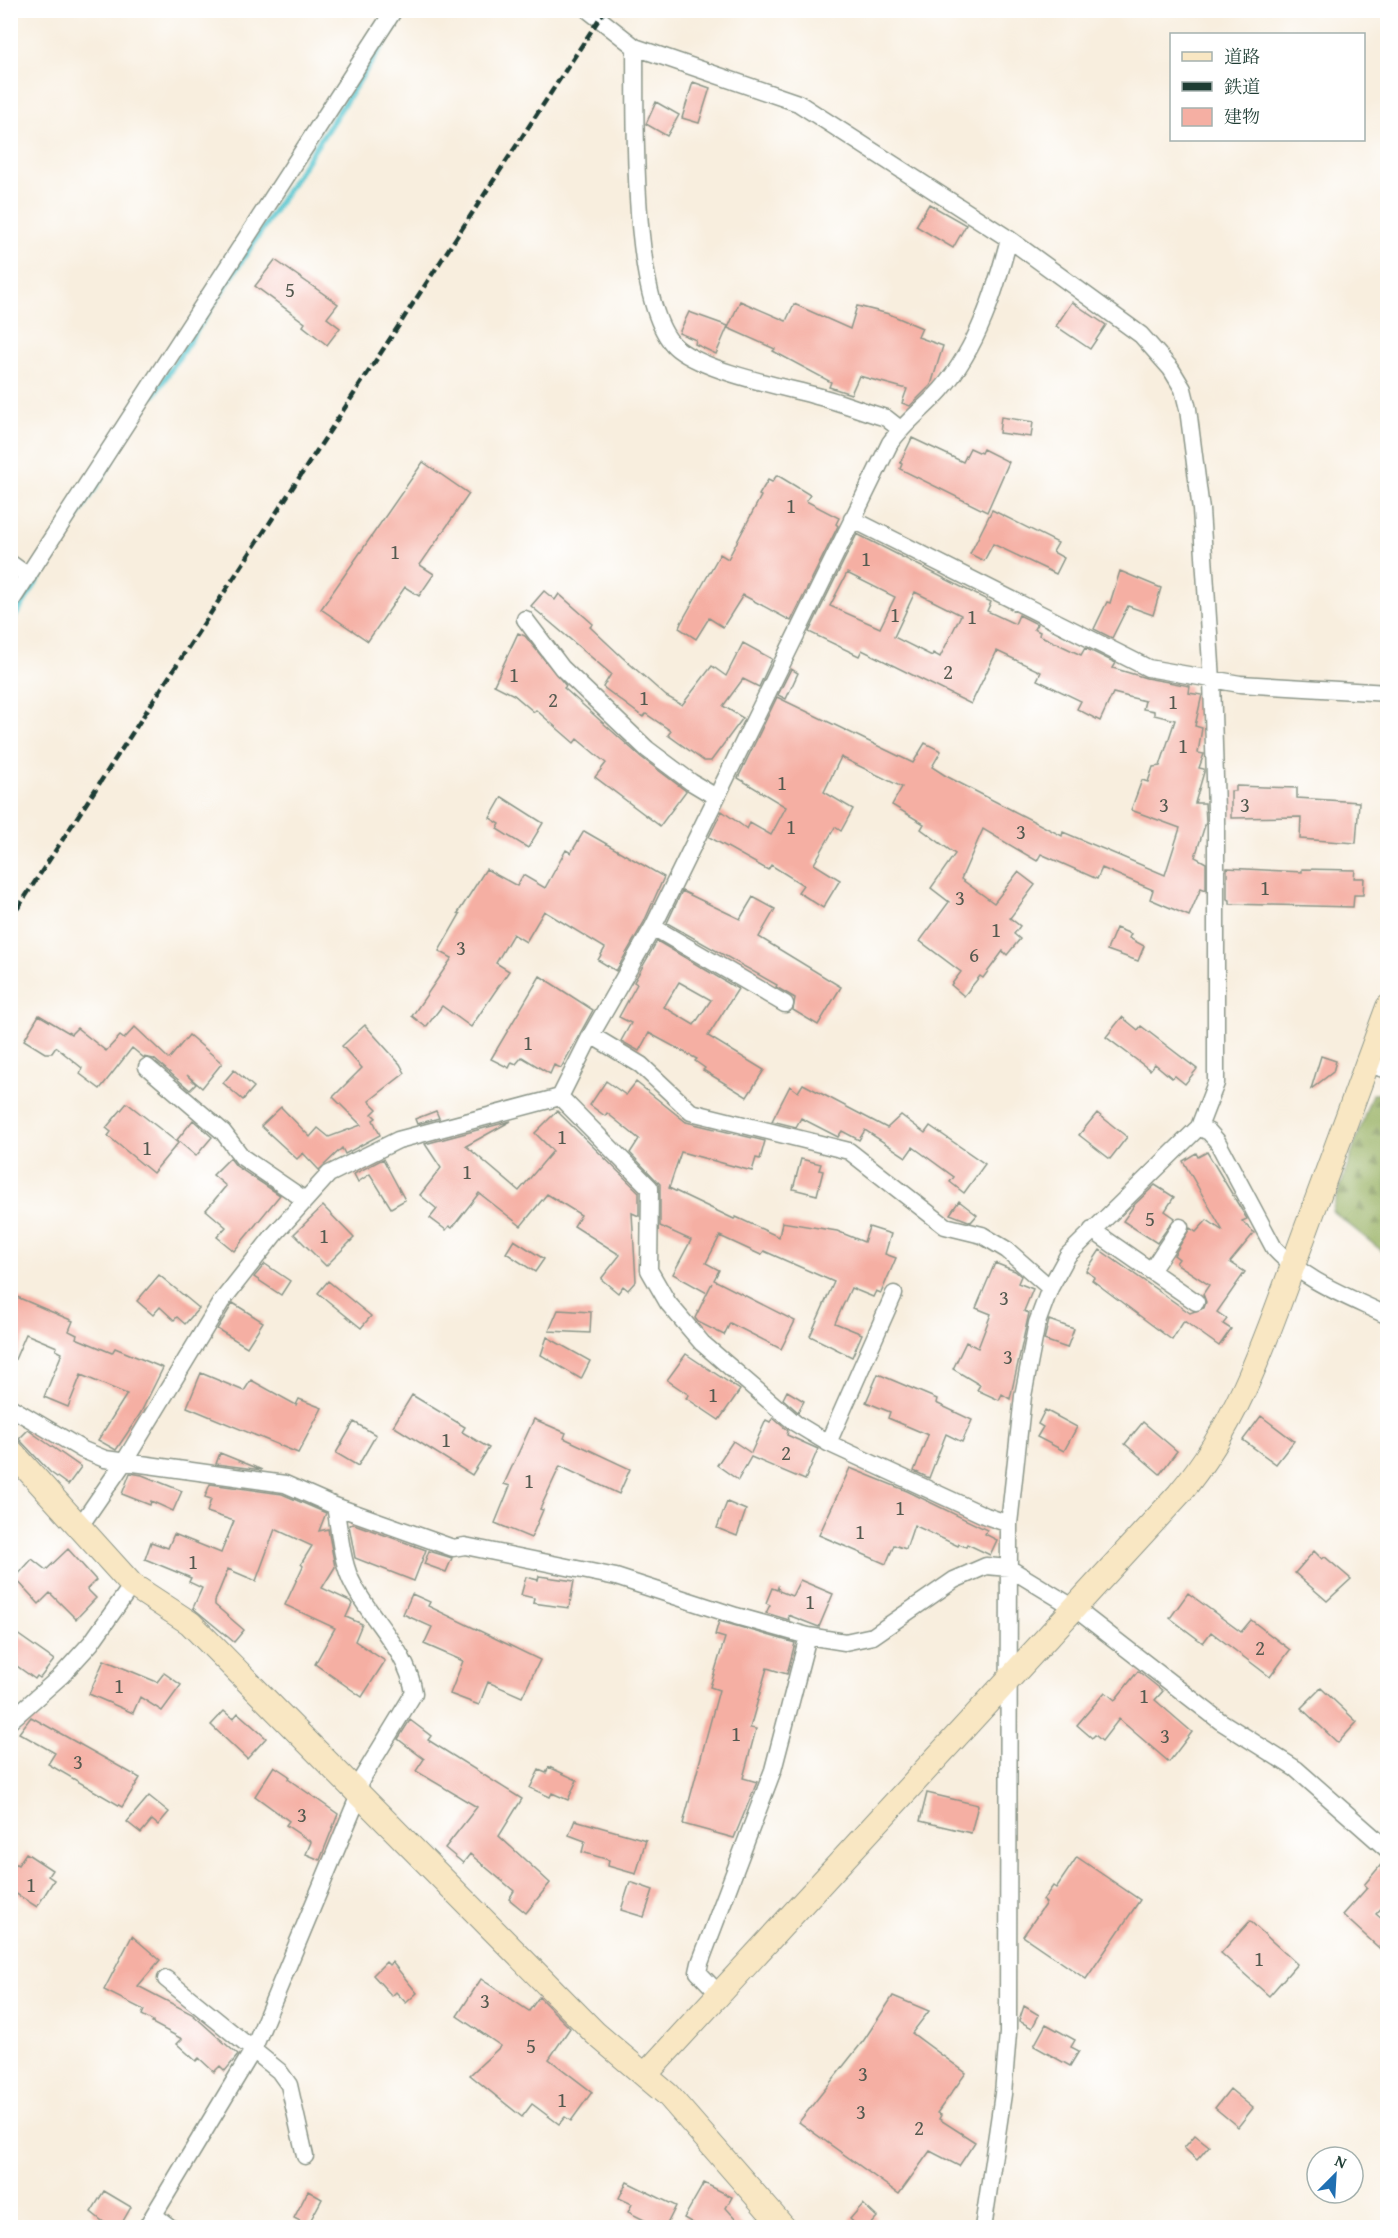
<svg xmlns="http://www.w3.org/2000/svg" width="1398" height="2238" viewBox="0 0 1398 2238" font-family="'Gentium Book Plus','Noto Serif JP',serif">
<defs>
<pattern id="forest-firs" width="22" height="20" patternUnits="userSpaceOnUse" patternTransform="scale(1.5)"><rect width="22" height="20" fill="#97b062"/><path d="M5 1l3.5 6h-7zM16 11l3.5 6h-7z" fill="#7b9052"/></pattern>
</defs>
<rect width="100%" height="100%" fill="#fff"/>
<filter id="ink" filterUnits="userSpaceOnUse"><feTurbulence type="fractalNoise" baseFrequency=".0167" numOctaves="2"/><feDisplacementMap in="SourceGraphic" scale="12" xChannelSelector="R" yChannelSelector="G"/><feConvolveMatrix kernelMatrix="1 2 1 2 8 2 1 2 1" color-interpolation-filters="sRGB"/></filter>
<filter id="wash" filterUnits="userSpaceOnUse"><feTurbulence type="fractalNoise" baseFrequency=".008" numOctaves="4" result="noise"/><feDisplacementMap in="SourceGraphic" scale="24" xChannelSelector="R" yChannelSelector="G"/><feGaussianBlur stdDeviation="1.35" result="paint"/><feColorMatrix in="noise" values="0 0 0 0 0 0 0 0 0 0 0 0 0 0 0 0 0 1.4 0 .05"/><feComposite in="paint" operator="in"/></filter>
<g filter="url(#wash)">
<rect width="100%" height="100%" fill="#f8eede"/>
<path fill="url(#forest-firs)" stroke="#5b764b" stroke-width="1.5" d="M1372 1094H1387V1255L1332 1211Z"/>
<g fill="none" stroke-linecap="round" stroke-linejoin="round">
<path stroke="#5ac7d0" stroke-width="6" d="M154 395 405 10
M10 624 113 459"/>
</g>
<g id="blocks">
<path fill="#f5afa3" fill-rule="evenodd" d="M693 82 710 88 699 123 682 118Z
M656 102 679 115 667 136 646 124Z
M929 204 966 225 953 248 916 226Z
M275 260 338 304 327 318 340 328 327 345 303 326 305 323 255 286Z
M740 301 786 321 794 304 850 329 857 306 889 314 922 328 918 337 943 346 931 385 910 406 902 403 907 389 859 376 851 394 829 387 831 382 773 351 775 349 728 328Z
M1072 302 1106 325 1090 349 1056 326Z
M689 312 728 326 716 354 695 344 696 340 679 333Z
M1001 417 1033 422 1031 437 999 433Z
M912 438 963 462 970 448 981 453 983 449 1009 462 987 512 900 469 902 464 900 463Z
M423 462 469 494 420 565 434 574 419 596 405 587 368 641 321 609Z
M777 475 810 495 806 501 839 518 836 524 838 526 791 621 743 595 723 627 709 618 696 639 679 628 681 623 720 554 728 559 761 496 759 495 768 480 772 482Z
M992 510 1058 543 1053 552 1064 558 1056 574 993 544 984 561 970 554Z
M857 534 991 602 987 611 1015 624 1019 615 1037 624 1034 629 1040 632 1039 635 1081 655 1085 648 1116 663 1113 668 1146 678 1190 686 1189 693 1202 695 1195 726 1202 728 1198 753 1204 754 1199 768 1204 769V772L1195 803H1205L1206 822 1195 857 1206 863V890L1201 888 1189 916 1150 899 1153 890 1102 868 1097 879 1041 854 1037 861 983 829 961 879 994 903 1018 872 1035 885 1010 918 1020 926 1014 934 1020 939 1007 955 1003 951 983 978 980 976 964 996 951 985 961 972 920 941 949 902 931 888 955 854 921 829 924 824 892 805 902 787 841 757 824 792 853 809 841 831 835 827 814 864 840 880 823 908 798 892 803 885 771 865 768 870 709 837 722 811 747 829 750 823 771 835 786 807 738 778 777 697 913 763 925 743 941 751 932 767 946 776 1062 836 1063 832 1165 875 1180 828 1131 810 1142 780 1148 782 1153 767 1160 766 1175 720 1154 715V711L1143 709 1145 701 1113 693 1100 721 1077 709 1081 701 1037 680 1041 672 997 651 971 704 862 650 859 656 809 632ZM847 573 895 597 880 628 830 606ZM915 592 961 615 940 657 933 653 932 656 894 637Z
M1120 571 1161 588 1153 615 1128 606 1112 638 1094 629 1107 602 1110 603Z
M544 591 555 600 559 594 593 624 590 627 622 657 666 696 682 705 712 666 726 676 743 643 772 659 759 687 743 679 723 706 743 718 711 761H704L668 735 671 731 646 714 643 717 603 687 611 674 531 606Z
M518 633 525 636 566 686 564 688 641 757 686 791 660 826 595 777 606 763 577 739 574 743 536 710 534 712 514 695 494 685Z
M791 669 798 673 786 699 778 695Z
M1236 786 1297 788V798L1359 802 1356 843 1300 839 1301 817 1231 818V791H1236Z
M502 797 543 823 528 848 497 829 500 824 490 818Z
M584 831 664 877 644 922 616 971 598 960 605 948 544 911 526 942 513 934 496 963 509 971 471 1027 442 1006 426 1027 412 1016 452 958 439 951 460 914 458 913 486 869 517 886 523 875 545 888 566 850 571 853Z
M1227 868 1302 872V869L1355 870 1354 878H1364L1363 895H1354L1353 907 1230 904V900L1227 899Z
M682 891 740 919 753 897 775 909 759 937 841 987 818 1025 793 1010 795 998 776 987 777 985 667 923Z
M1116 928 1131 934 1129 938 1144 946 1138 961 1107 950Z
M657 941 738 989 708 1036 764 1070 747 1097 703 1070 705 1068 695 1061 697 1059 649 1033 639 1051 621 1041 631 1023 619 1017 637 984 634 982ZM679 982 711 1000 694 1025 664 1007Z
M540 976 593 1010 561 1068 554 1065 550 1074 522 1057 516 1064 512 1062 509 1068 491 1059Z
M39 1015 71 1034 77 1028 106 1051 120 1036 124 1039 135 1027 169 1059 189 1035 222 1063 202 1088 187 1075 196 1084 190 1090 154 1059 143 1057 132 1048 100 1089 80 1074 82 1068 56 1047 52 1053H45L24 1040Z
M1122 1017 1138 1030 1141 1026 1197 1069 1185 1084 1175 1076 1172 1078 1155 1064 1150 1070 1106 1037Z
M365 1025 400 1064 405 1073 369 1101 377 1109 372 1114 376 1118 373 1120 380 1135 345 1154 342 1148 319 1170 303 1153 297 1159 261 1126 281 1107 310 1137 318 1128 329 1137 361 1125 333 1097 362 1068 342 1046Z
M1321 1056 1336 1061 1333 1072 1311 1089Z
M234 1070 254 1087 243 1100 223 1083Z
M606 1081 626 1095 636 1082 686 1122 765 1141 760 1159 756 1158 752 1171 681 1152 669 1188 734 1219 736 1217 779 1237 782 1222 837 1231 864 1242 869 1227 891 1234 885 1254 896 1258 881 1293 876 1291 873 1297 851 1288 835 1323 862 1334 852 1357 810 1336 834 1282 764 1251 761 1255 720 1236 706 1263 719 1270 714 1280 795 1321 781 1349 730 1323 724 1335 698 1322 695 1318 712 1283 707 1293 673 1274 691 1240 660 1226V1184L630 1153 639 1139 607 1113 605 1116 590 1105Z
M803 1084 887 1128 901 1115 925 1133 930 1126 985 1164 964 1193 950 1182 954 1177 913 1147 906 1157 865 1130 859 1140 842 1131 838 1137 801 1118 796 1127 772 1121 790 1086 798 1092Z
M127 1103 178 1143 153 1173 108 1136 111 1132 106 1128Z
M436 1111 439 1118 417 1124 415 1119Z
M557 1111 639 1192V1216L632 1213 636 1281 628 1290 623 1286 618 1293 601 1279 620 1255 574 1226 581 1215 547 1194 521 1226 479 1193 452 1228 449 1226 446 1230 430 1218 437 1209 420 1195 441 1168 425 1144 511 1121 466 1146 519 1191 553 1151 535 1133Z
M1097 1113 1127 1137 1110 1159 1079 1135Z
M193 1120 212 1137 196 1156 177 1140Z
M1207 1152 1247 1219 1242 1221 1254 1233 1230 1262 1245 1272 1217 1312 1227 1319 1223 1324 1231 1329 1219 1346 1184 1321 1172 1340 1092 1280 1095 1277 1086 1271 1100 1250 1190 1313 1204 1308 1206 1302 1203 1294 1209 1285 1176 1263 1179 1259 1174 1255 1190 1228 1196 1232 1207 1220 1223 1231 1183 1161 1196 1153 1198 1157Z
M230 1158 236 1166 280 1195 234 1251 217 1237 226 1227 206 1210 226 1186 213 1175Z
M383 1159 405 1200 391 1208 370 1174 358 1182 354 1174Z
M801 1159 821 1164 819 1170 823 1171 817 1195 793 1189Z
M1155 1185 1174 1197 1165 1211 1175 1218 1157 1243 1123 1221 1135 1204Z
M959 1201 977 1215 971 1222 950 1214Z
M323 1206 354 1238 326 1266 294 1234Z
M514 1240 544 1259 535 1272 506 1253Z
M995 1263 1015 1271 1021 1276 1018 1283 1033 1289 1024 1311 1029 1313 1010 1399 1002 1394 999 1400 977 1390 980 1385 953 1369 966 1342 978 1348 991 1314 976 1308Z
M265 1264 290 1281 281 1295 254 1277Z
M159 1275 199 1308 185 1324 177 1317 174 1320 160 1307 153 1315 137 1301Z
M328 1281 371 1316 361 1328 318 1293Z
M10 1294 73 1321 69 1331 77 1335 76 1338 112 1353 115 1348 163 1368 140 1414 116 1450 98 1440 127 1394 81 1375 68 1407 44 1397 62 1353 56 1350 57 1347 26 1334 10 1371Z
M233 1303 263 1322 247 1347 217 1329Z
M558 1310 591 1312 590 1333 549 1331Z
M1049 1320 1074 1329 1067 1348 1044 1340Z
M547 1337 590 1361 581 1379 541 1355Z
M686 1354 740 1390 719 1420 686 1398 689 1395 667 1380Z
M201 1373 244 1391 251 1380 296 1405 299 1399 322 1408 298 1453 187 1407Z
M878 1374 937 1399 936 1403 972 1420 962 1442 946 1434 929 1478 914 1471 928 1435 888 1418 890 1412 866 1402Z
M787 1391 804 1401 798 1412 783 1399Z
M412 1395 465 1427 462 1432 489 1448 472 1475 393 1426Z
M1045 1410 1077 1427 1064 1451 1037 1437 1043 1427 1038 1424Z
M1261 1416 1294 1441 1276 1464 1243 1440Z
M773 1418 788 1431 787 1435 818 1449 805 1480 751 1457 738 1480 717 1465 733 1441 751 1453 766 1420 770 1422Z
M534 1419 566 1433 564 1438 630 1469 619 1494 560 1466 540 1509 543 1510 531 1538 495 1523 510 1486 504 1484Z
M354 1422 376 1435 358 1466 336 1453Z
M1143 1422 1177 1451 1160 1474 1125 1444Z
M28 1430 81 1467 68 1485 50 1472 19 1439Z
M220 1453 262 1470 216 1464Z
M850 1468 907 1491 987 1530 985 1534 997 1540 990 1555 967 1544 966 1547 959 1544 958 1546 914 1525 906 1549 894 1545 886 1564 819 1535Z
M130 1473 142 1475 182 1491 173 1511 151 1501 150 1505 122 1494Z
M210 1484 282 1494 326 1513 319 1531 328 1529 335 1567 322 1588 350 1601 352 1604 346 1617 362 1624 355 1641 385 1661 362 1697 315 1664 335 1628 285 1605 303 1566 301 1564 312 1546 275 1529 256 1581 228 1569 215 1601V1605L244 1630 234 1642 193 1608 202 1588 189 1582 191 1578 145 1559 151 1542 168 1548 174 1534 221 1553 234 1521 207 1512 211 1499 205 1497Z
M727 1502 746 1510 737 1536 717 1528Z
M354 1524 426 1550 414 1581 355 1558 349 1525Z
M68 1549 96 1580 87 1589 96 1598 76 1619 50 1593 39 1604 15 1578 32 1559 46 1570Z
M429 1551 452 1558 446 1572 424 1564Z
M1314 1551 1322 1559 1325 1557 1351 1579 1327 1601 1295 1573Z
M539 1576 574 1581 569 1608 533 1603 534 1598 521 1595 526 1577 538 1580Z
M800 1580 833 1594 819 1627 788 1615 789 1620 766 1613 770 1605 766 1603 772 1588 777 1590 778 1587 779 1591 792 1596Z
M1188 1593 1241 1632 1251 1620 1290 1650 1270 1677 1211 1632 1203 1643 1170 1618Z
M412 1594 430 1602 428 1606 540 1660 522 1697 488 1682 479 1705 450 1694 463 1661 424 1644 432 1627 403 1614Z
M719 1621 795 1643 787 1674 767 1668 750 1728 756 1729 743 1778 757 1782 734 1838 683 1824 719 1690 710 1687 725 1638 715 1635Z
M10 1629 54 1660 40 1678 37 1676 35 1679 10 1661Z
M104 1660 157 1682 164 1673 181 1685 162 1711 140 1697 133 1713 89 1694Z
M1138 1671 1163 1691 1155 1700 1192 1732 1169 1762 1119 1719 1102 1741 1095 1735 1092 1738 1077 1725 1105 1692 1115 1700Z
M1321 1688 1357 1722 1338 1743 1301 1708Z
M224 1711 233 1719 238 1713 266 1738 247 1759 211 1725Z
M31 1717 140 1778 122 1807 48 1764 55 1753 19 1733Z
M410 1720 431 1736 428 1740 522 1799 499 1836 550 1883 526 1913 509 1899 514 1891 470 1854 463 1863 445 1848 477 1807 416 1771 424 1759 398 1739Z
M274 1766 289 1776 288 1779 338 1814 320 1860 306 1854 311 1842 286 1825 289 1821 255 1796Z
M549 1767 577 1780 568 1800 552 1793 550 1797 530 1788 539 1770 546 1773Z
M927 1793 978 1805 971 1833 920 1821Z
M149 1796 169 1812 158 1825 152 1820 141 1833 127 1822Z
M575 1820 646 1840 636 1874 608 1866 609 1860 582 1852 585 1841 569 1835Z
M26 1853 52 1870 48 1876 54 1880 37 1907 10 1890V1861L18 1865Z
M1077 1857 1140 1900 1086 1979 1023 1936 1046 1903 1043 1900 1053 1886 1056 1888Z
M1385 1860H1388V1901L1376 1914 1388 1924V1956L1343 1915 1367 1888 1364 1885Z
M630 1882 653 1890 644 1917 621 1910Z
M1250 1921 1297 1964 1269 1996 1221 1953Z
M132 1936 160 1960 138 1986 192 2014 238 2055 225 2071 220 2066 214 2072 199 2058 196 2061 177 2044 182 2039 152 2023 153 2021 142 2015 144 2010 104 1990Z
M386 1962 389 1965 392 1962 417 1993 406 2003 396 1992 392 1996 373 1975Z
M481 1979 529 2011 539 1997 570 2028 549 2059 592 2092 571 2121 565 2117 559 2124 532 2104 522 2117 470 2075 501 2046 457 2016Z
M893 1996 929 2011 912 2033 966 2073 937 2113 941 2115 939 2119 975 2142 959 2166 930 2151 899 2194 799 2122 864 2040Z
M1024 2006 1039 2015 1032 2028 1019 2021Z
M1046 2024 1075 2040 1071 2047 1079 2051 1070 2066 1034 2046Z
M1230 2089 1253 2108 1238 2127 1215 2108Z
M1195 2135 1209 2146 1197 2160 1184 2148Z
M627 2182 676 2206 666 2226 656 2222 654 2225 628 2212 632 2204 619 2198Z
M704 2183 732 2197 726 2208 744 2228H701L684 2218Z
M104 2191 131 2207 119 2228H111L91 2212Z
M308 2191 322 2199 308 2225 294 2218Z
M863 2204 877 2217 867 2228H860L850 2219Z"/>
</g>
</g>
<g filter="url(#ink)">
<use href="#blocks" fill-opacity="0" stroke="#8c9689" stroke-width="1.5"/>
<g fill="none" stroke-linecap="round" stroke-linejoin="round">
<defs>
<path id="street" d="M588 10 635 47 798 103 1009 239 1141 335 1171 369 1183 389 1188 409 1201 510 1212 680 1216 811V1083L1199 1127 1068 1255 1050 1288 1037 1323 1023 1396 1009 1524 1008 2033 1003 2094 983 2228
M635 47C636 109 629 311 678 349 708 372 779 386 817 396 840 402 863 411 886 418L900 429
M852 519 1148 668 1240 684 1388 693
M10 563 28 576
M10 603 394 10
M525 619 562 668 647 749 691 782 716 797
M653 927 785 1004
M591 1035 641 1065 691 1112 849 1151 945 1226 982 1235 1007 1250 1050 1288
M1367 1064 1388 1070
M147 1067 223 1132 242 1157 305 1200
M560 1097 591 1035 653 927 890 443C905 422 925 408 941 390 978 347 995 292 1009 239
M560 1097 650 1188 649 1270 668 1303 702 1343 795 1423 828 1443 986 1516 1009 1524
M1199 1127 1209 1132 1217 1141 1274 1248C1304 1281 1349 1297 1388 1316
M1092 1230 1196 1302
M1151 1271 1180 1227
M10 1407 83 1450 105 1459 285 1484 335 1506 453 1548 465 1546 616 1577 736 1616 808 1636 845 1642 873 1636 954 1580 986 1566 1009 1568 1073 1607 1220 1721 1296 1769 1388 1850
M828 1443 894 1294
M80 1526 124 1462 221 1302 273 1236 329 1174 398 1140 560 1097
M10 1721 61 1676 91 1643 132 1585
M166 1979 279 2071 289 2085 305 2156
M719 1994 698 1972 700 1963 773 1770 808 1636
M154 2215 171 2228
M146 2228 253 2050 359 1795 361 1780 414 1693C408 1652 373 1622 354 1586 341 1563 340 1532 335 1506"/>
<path id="secondary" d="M10 1450 132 1585 190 1623 595 2033 668 2095 784 2228
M645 2075 1179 1494C1240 1422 1268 1333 1300 1246 1329 1166 1359 1087 1388 1007"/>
</defs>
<use href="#street" stroke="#8c9689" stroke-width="19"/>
<use href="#secondary" stroke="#8c9689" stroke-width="26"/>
<use href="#street" stroke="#fff" stroke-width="16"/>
<use href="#secondary" stroke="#f9e7c3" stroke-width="24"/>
<path stroke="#1f3d34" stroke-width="4.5" stroke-dasharray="9 4.5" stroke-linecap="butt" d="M10 920 605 10"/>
</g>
</g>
<g text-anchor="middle" stroke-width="4.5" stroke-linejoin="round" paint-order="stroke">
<g font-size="21" fill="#545a50">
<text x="290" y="297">5</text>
<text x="791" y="513">1</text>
<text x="395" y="559">1</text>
<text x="866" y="566">1</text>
<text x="895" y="622">1</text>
<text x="972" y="624">1</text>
<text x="948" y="679">2</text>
<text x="514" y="682">1</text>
<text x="644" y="705">1</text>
<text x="553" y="707">2</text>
<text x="1173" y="709">1</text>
<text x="1183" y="753">1</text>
<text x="782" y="790">1</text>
<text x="1164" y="812">3</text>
<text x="1245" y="812">3</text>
<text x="791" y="834">1</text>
<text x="1021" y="839">3</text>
<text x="1265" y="895">1</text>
<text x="960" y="905">3</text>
<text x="996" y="937">1</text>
<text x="461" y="955">3</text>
<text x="974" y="962">6</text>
<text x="528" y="1050">1</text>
<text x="562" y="1144">1</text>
<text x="147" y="1155">1</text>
<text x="467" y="1179">1</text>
<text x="1150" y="1226">5</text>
<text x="324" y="1243">1</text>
<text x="1004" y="1305">3</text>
<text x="1008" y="1364">3</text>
<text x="713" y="1402">1</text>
<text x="446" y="1447">1</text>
<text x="786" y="1460">2</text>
<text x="529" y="1488">1</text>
<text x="900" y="1515">1</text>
<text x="860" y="1539">1</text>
<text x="193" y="1569">1</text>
<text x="810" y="1609">1</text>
<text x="1260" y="1655">2</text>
<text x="119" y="1693">1</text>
<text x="1144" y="1703">1</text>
<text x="736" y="1741">1</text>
<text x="1165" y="1743">3</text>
<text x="78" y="1769">3</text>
<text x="302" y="1822">3</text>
<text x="31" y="1892">1</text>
<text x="1259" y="1966">1</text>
<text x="485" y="2008">3</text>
<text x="531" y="2053">5</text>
<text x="863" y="2081">3</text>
<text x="562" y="2107">1</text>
<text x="861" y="2119">3</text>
<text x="919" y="2135">2</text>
</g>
</g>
<rect width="1398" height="2238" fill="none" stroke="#fff" stroke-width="36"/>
<rect x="1170" y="33" width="195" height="108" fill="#ffffff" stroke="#a5b1ae" stroke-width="1.5"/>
<rect x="1182" y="52" width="30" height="9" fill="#f9e7c3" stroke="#a5b1ae" stroke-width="1.5"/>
<text x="1224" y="63" font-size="18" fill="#1f3d34">道路</text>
<rect x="1182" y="82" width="30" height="9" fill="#1f3d34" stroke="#a5b1ae" stroke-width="1.5"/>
<text x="1224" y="93" font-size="18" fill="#1f3d34">鉄道</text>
<rect x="1182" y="108" width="30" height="18" fill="#f5afa3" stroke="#a5b1ae" stroke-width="1.5"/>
<text x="1224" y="123" font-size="18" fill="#1f3d34">建物</text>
<g transform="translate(1335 2175) rotate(24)"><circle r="28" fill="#ffffff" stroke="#a5b1ae" stroke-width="1.5"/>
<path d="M0-4.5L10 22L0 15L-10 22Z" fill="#1f6fb2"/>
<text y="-9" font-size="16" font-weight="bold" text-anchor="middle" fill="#1f3d34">N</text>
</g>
</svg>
